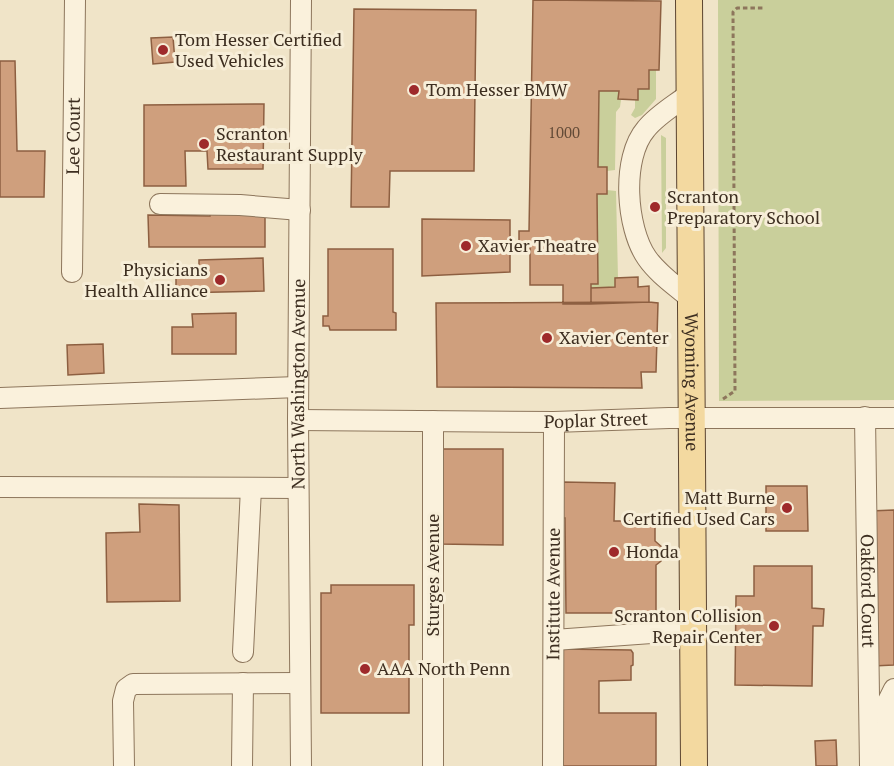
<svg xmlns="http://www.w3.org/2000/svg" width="894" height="766" viewBox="0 0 894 766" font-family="'PT Serif',serif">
<rect width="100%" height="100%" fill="#f0e4c8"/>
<path fill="#c9cf9b" d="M718 0H894V400L719 401Z
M649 70H656V99L642 115 635 118 631 115 635 108V100L638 99V89H648Z
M599 91H619V99L621 100 620 107 616 112 615 170 607 171 598 167Z
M661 135 666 138V248L662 253Z
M607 190 616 191 618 278H615V287L591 288 597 194H607Z"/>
<path fill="#cf9f7d" stroke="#8d5f41" stroke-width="1.5" d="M533 0 661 1 659 70H649V89H638V100L618 99 619 91H599L598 167H607V194H597L598 284H591V304H563V285H530V245L519 244V231H529Z
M354 9 476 10 474 171H390L389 207H351Z
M173 37 175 62 153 64 151 38Z
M0 61H15L17 151H45L44 197H0Z
M264 104 263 169H208L207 151H185L186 186H144V105Z
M210 212H265V247H149L148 215 210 216Z
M422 219 510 220V272L422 276Z
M328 249H393V312L396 313V330H330L329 326H323V316H328Z
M263 258 264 291 176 293V270L199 269V260Z
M638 277V287L649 286V302L591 304V288L615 287V278Z
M649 302 658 303 656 372H641L642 388 437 387 436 303Z
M236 313V354H172V327H193L192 314Z
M103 344 104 373 68 375 67 345Z
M438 449H503V545L439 544Z
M562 482 615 483 614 521H655V541L663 548 661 561 656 565V613H566L565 518H561Z
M766 486H807L808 531H766Z
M139 504 179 505 180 601 107 602 106 533 140 532Z
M894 510V665L873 666 870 511Z
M754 566H812V608L824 609 823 626H813L812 686 735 685 736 596H754Z
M331 585H414V625H409V713H321V593H331Z
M560 649 631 650 633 653V665L631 666V680L599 681V713H656V766H560Z
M836 740 837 766H816L815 741Z"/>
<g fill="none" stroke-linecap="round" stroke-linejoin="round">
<defs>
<g id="minor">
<path d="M689 94C675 105 657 115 646 129 621 158 626 228 647 258 658 274 676 286 691 299"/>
<path d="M160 204 240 205 300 210"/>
<path id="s1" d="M72 272 75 0"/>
<path d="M0 398 298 387"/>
<path id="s2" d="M865 417 870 766"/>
<path id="s3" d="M298 420 554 422 669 418H894"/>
<path d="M433 421V766"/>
<path d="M0 487 298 488"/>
<path d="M554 640 693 630"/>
<path d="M243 652 251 488"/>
<path d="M124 766 123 701 126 689 133 684 300 683"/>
<path d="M242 766 243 683"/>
<path id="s4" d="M301 766 298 420 301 0"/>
<path id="s5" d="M553 766 554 422"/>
<path d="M884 766 889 761 887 703 894 689"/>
</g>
<g id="major">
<path id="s6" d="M689 0 694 766"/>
</g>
</defs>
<use href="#minor" stroke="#8d765c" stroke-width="22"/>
<use href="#major" stroke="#5b4430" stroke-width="28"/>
<path stroke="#8d765c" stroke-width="3" stroke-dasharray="4.5 3" stroke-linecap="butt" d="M723 399 735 391 733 12 737 8H765"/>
<use href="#minor" stroke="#faf1dc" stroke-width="20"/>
<use href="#major" stroke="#f3d9a0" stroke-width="26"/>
</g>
<g fill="#9e2a2b" stroke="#f7eed8" stroke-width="2">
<circle cx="163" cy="50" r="6"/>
<circle cx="414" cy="90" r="6"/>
<circle cx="204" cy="144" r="6"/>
<circle cx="655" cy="207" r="6"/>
<circle cx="466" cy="246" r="6"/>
<circle cx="220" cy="280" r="6"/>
<circle cx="547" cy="338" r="6"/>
<circle cx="787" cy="508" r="6"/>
<circle cx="614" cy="552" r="6"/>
<circle cx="774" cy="626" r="6"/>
<circle cx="365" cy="669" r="6"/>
</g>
<g text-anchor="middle" stroke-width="6" stroke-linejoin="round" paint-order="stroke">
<g font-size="15" fill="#624a37">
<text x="564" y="138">1000</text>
</g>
<g font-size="18" fill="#3d2e20" stroke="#f7eed8" text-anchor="start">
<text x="175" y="46">Tom Hesser Certified<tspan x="175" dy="21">Used Vehicles</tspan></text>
<text x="426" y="96">Tom Hesser BMW</text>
<text x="216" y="140">Scranton<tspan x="216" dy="21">Restaurant Supply</tspan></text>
<text x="667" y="203">Scranton<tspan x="667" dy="21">Preparatory School</tspan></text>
<text x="478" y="252">Xavier Theatre</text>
<text x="208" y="276" text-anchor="end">Physicians<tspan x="208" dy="21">Health Alliance</tspan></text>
<text x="559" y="344">Xavier Center</text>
<text x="775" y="504" text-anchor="end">Matt Burne<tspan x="775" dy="21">Certified Used Cars</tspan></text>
<text x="626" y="558">Honda</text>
<text x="762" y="622" text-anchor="end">Scranton Collision<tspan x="762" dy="21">Repair Center</tspan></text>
<text x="377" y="675">AAA North Penn</text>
</g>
<g font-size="18" fill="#3d2e20" stroke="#f7eed8">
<text dy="6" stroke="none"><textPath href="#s1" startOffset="136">Lee Court</textPath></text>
<text dy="6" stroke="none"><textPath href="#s4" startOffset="382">North Washington Avenue</textPath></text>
<text dy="6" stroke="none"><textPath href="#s6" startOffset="382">Wyoming Avenue</textPath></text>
<text dy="6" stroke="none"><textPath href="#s3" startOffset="298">Poplar Street</textPath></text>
<text transform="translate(433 575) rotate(-90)" y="6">Sturges Avenue</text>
<text dy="6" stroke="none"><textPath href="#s2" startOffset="174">Oakford Court</textPath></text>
<text dy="6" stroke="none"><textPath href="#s5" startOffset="172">Institute Avenue</textPath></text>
</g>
</g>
</svg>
